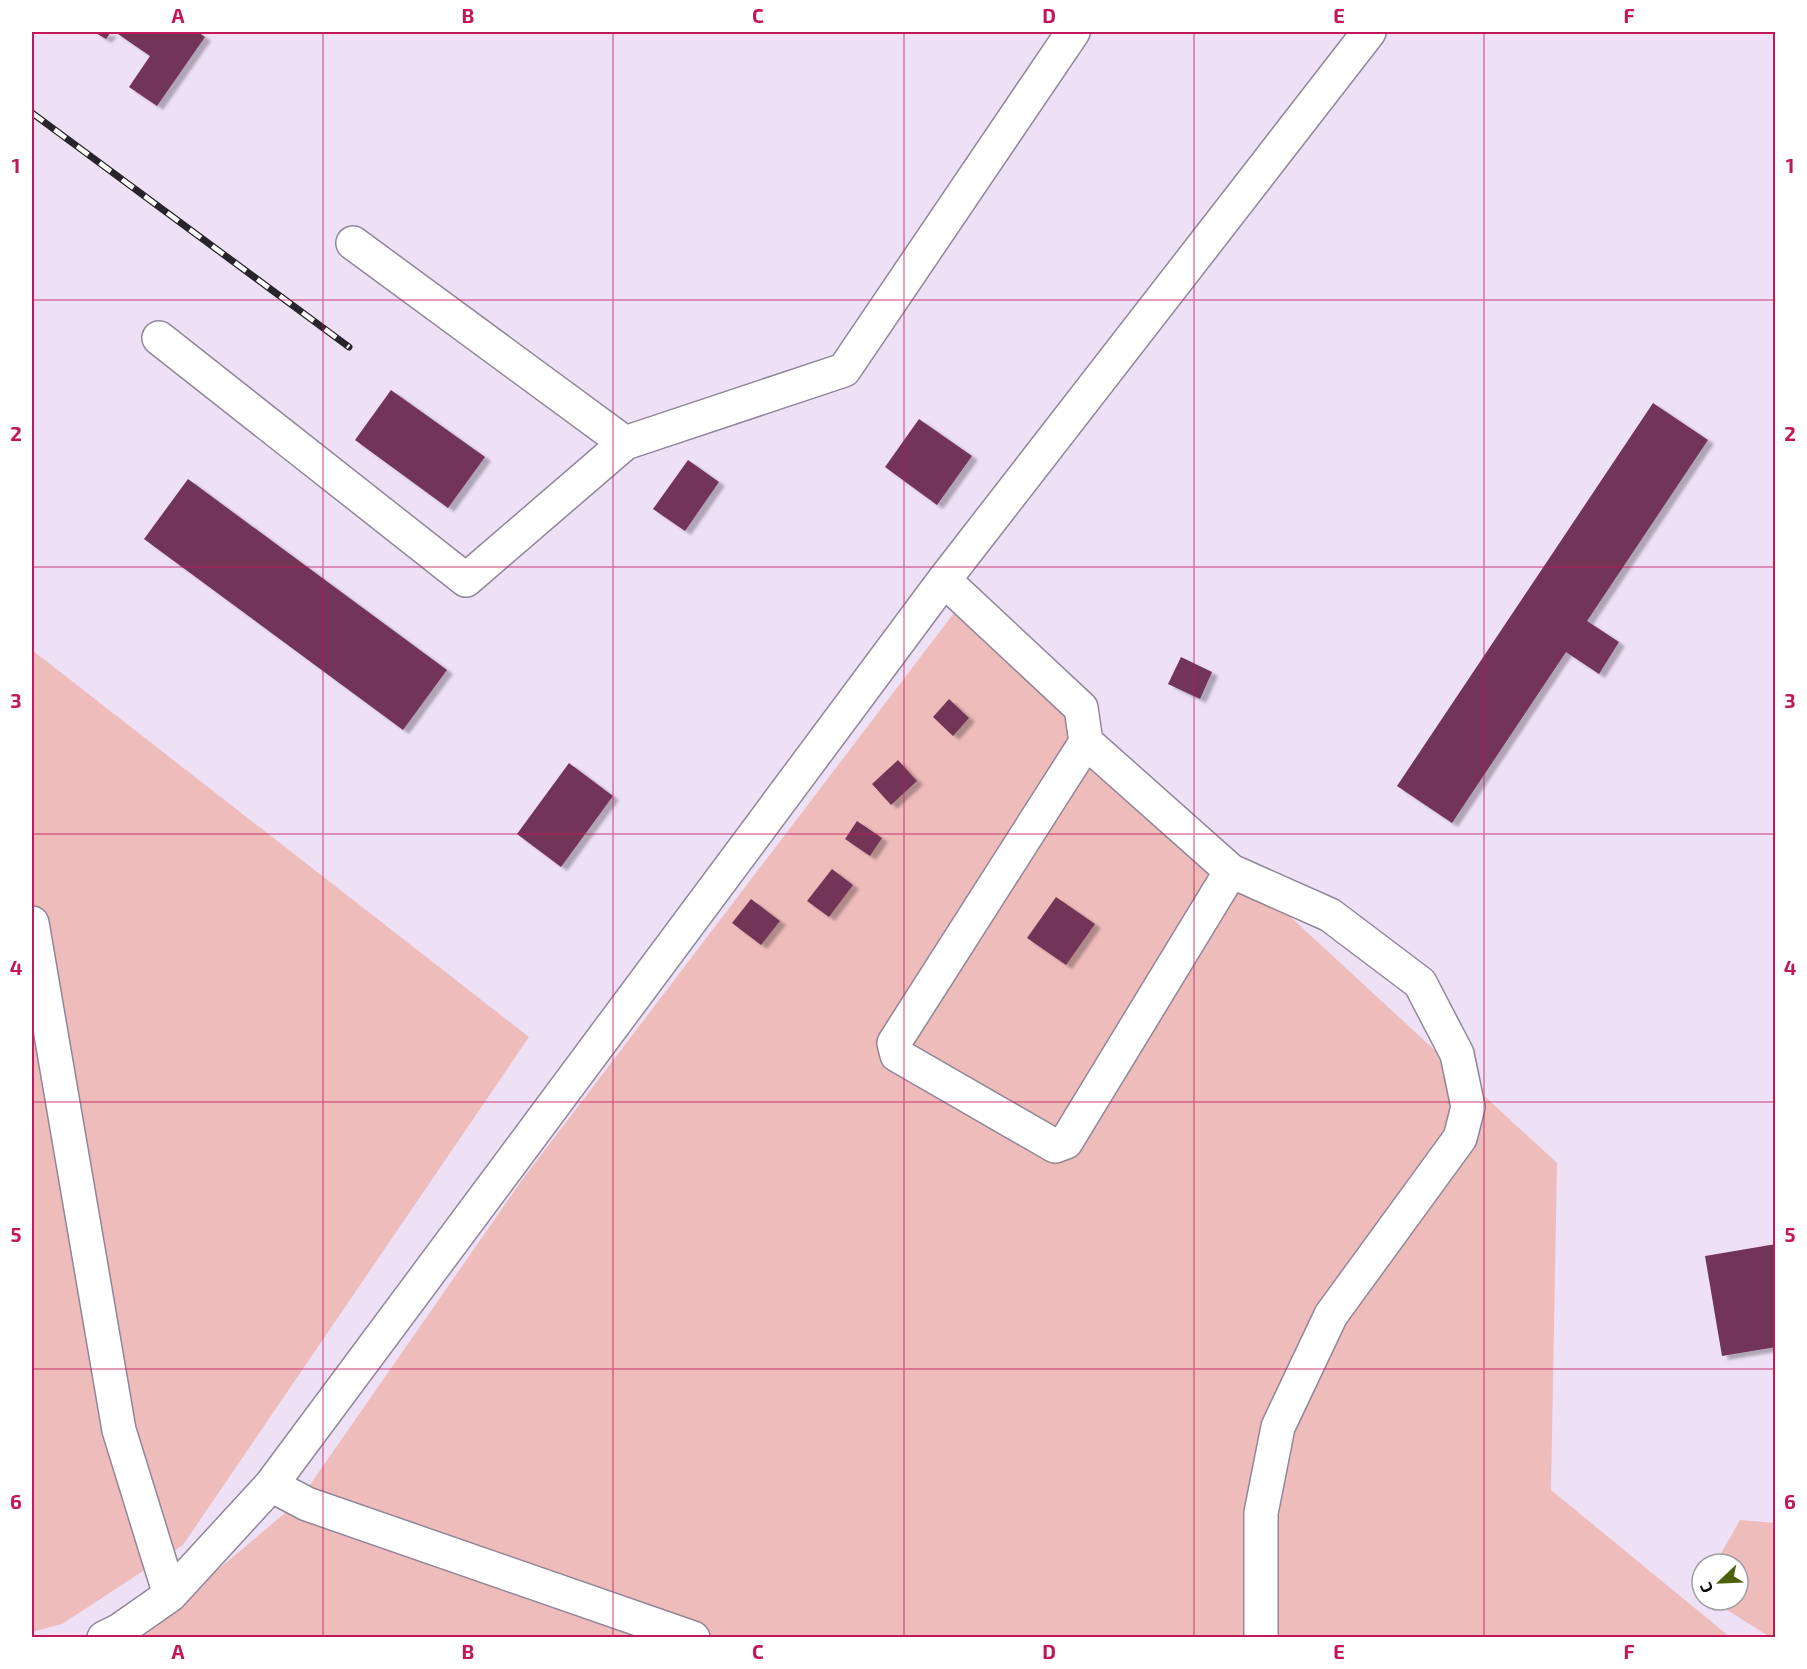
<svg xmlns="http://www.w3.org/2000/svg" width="1807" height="1669" viewBox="0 0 1807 1669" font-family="'Exo 2',sans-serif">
<defs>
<filter id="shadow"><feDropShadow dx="6" dy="4" stdDeviation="1.5" flood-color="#0004"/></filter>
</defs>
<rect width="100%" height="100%" fill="#eee1f6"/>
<path fill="#eebcbb" d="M957 609 1557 1163 1551 1490 1730 1637 137 1638 298 1502 522 1180Z
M32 650 529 1037 183 1545 62 1624 32 1632Z
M1740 1520 1775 1523V1637H1770L1727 1610 1721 1600H1738V1564H1715Z"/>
<path fill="#723659" filter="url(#shadow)" d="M94 32H111L106 39Z
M115 32H198L205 37 157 106 129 87 150 56Z
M391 390 485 457 448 508 355 440Z
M1653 403 1708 440 1587 621 1619 642 1599 674 1566 652 1452 823 1397 786Z
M919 419 972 456 937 505 885 467Z
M688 460 719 482 685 531 653 509Z
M188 479 447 670 403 730 144 539Z
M1181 657 1212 672 1200 699 1168 684Z
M949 699 969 718 953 736 933 717Z
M898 760 917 781 891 805 872 784Z
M569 763 613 796 561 867 517 834Z
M857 821 882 838 870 856 845 839Z
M832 869 853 885 829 917 807 901Z
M1056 897 1095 924 1066 965 1027 938Z
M751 899 780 921 761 945 732 923Z
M1776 1244V1347L1722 1356 1705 1256Z"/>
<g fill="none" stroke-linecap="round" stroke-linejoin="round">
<defs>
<path id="minor" d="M353 243 625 443 844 370 1073 32
M159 338 466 580 625 443
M944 580 1081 708 1086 742 1231 871 1330 915 1420 983 1457 1054 1468 1107 1460 1138 1331 1315 1278 1427 1261 1513V1638
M1086 742 894 1043 897 1055 1055 1146 1066 1142 1231 871
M32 923 119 1430 170 1595
M271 1485 307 1504 693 1638
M104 1638 120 1630 170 1595 271 1485 944 580 1369 32"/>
</defs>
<use href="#minor" stroke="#918699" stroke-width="36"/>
<use href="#minor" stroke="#fff" stroke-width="33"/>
<defs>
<path id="rail" d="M32 113 349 347"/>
</defs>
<use href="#rail" stroke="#29232b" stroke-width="7"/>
<use href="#rail" stroke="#fff" stroke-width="4.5" stroke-dasharray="14" stroke-linecap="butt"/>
</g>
<path fill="none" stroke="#c2185b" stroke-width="1.5" stroke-opacity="0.55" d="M323 32V1638M613 32V1638M904 32V1638M1194 32V1638M1484 32V1638M32 300H1776M32 567H1776M32 834H1776M32 1102H1776M32 1369H1776"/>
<rect width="1807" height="1669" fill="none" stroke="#ffffff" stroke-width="66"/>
<g transform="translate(1720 1582) rotate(247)"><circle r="28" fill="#ffffff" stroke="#a09ea1" stroke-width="1.5"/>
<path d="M0-4.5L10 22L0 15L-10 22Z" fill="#4e6109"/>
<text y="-9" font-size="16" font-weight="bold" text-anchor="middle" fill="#120d14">С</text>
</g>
<rect x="33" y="33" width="1741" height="1603" fill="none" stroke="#c2185b" stroke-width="2"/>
<g font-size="20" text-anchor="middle" font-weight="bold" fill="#c2185b">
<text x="178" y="23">A</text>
<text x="468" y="23">B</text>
<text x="758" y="23">C</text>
<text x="1049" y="23">D</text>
<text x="1339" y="23">E</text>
<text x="1629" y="23">F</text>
<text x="16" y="173">1</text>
<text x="1790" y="173">1</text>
<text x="16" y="441">2</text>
<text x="1790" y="441">2</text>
<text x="16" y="708">3</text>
<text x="1790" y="708">3</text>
<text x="16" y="975">4</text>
<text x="1790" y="975">4</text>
<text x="16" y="1242">5</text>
<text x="1790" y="1242">5</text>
<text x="16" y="1509">6</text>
<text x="1790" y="1509">6</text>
<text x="178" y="1659">A</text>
<text x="468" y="1659">B</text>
<text x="758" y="1659">C</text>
<text x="1049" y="1659">D</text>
<text x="1339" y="1659">E</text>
<text x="1629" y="1659">F</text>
</g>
</svg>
